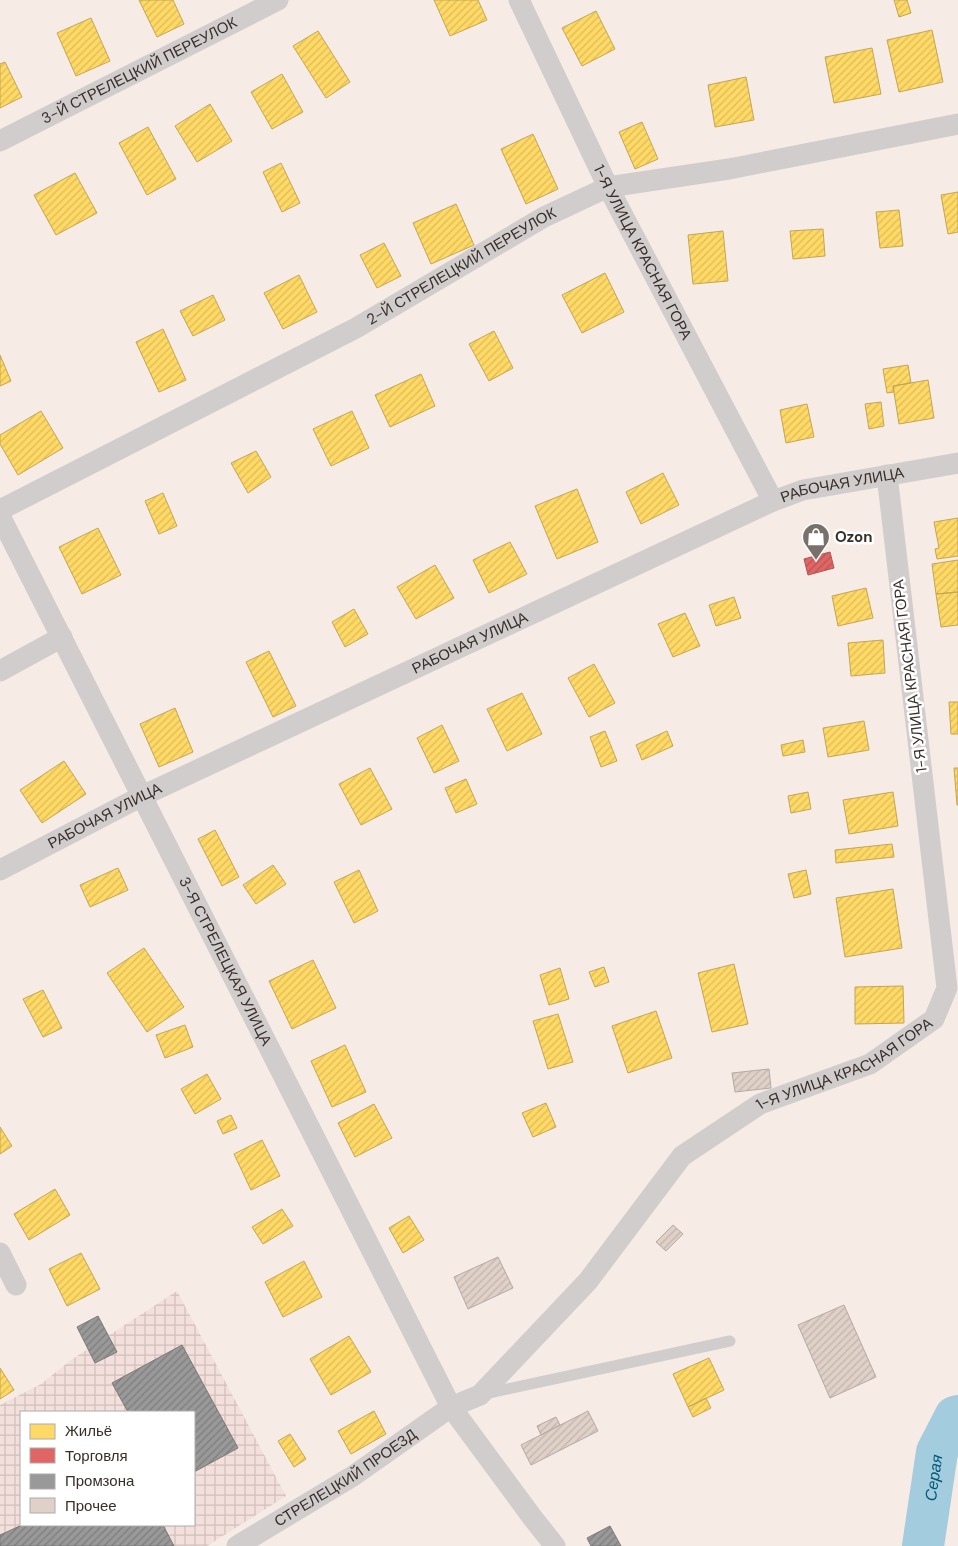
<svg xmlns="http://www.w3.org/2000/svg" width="958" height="1546" viewBox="0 0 958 1546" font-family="'DM Sans',sans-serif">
<defs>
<pattern id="industrial-grid" width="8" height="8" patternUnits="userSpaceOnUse" patternTransform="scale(1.25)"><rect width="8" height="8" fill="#f3dfdc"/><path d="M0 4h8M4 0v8" fill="none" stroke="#d1c0bd"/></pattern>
<pattern id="homes-hatch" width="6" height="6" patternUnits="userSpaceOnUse" patternTransform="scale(1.25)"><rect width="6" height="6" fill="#ffd966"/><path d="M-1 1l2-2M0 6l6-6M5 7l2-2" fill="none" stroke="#dbbb59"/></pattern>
<pattern id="shops-hatch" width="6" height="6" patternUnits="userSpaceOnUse" patternTransform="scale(1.25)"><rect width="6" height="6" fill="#e06666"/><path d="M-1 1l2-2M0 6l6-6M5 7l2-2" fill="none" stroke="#b75454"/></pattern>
<pattern id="industry-hatch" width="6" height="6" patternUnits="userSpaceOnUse" patternTransform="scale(1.25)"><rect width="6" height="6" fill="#999"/><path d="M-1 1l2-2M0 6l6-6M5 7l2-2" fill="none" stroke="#7e7d7d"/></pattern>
<pattern id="building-hatch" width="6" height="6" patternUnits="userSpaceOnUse" patternTransform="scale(1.25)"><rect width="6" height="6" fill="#e0d1c8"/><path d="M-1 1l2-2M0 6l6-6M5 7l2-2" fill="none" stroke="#c1b4ac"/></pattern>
</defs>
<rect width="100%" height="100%" fill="#f6ebe5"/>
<path fill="url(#industrial-grid)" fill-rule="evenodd" d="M177 1291 286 1496 207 1546H0V1405L41 1384 71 1360ZM21 1412H194V1525H21Z"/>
<path fill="url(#homes-hatch)" stroke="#c3a654" d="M139 0H173L184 24 157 37Z
M434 0H478L487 20 450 36Z
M894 0H907L911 13 899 17Z
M596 11 615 49 582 66 562 28Z
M91 18 110 61 76 76 57 33Z
M932 30 943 82 899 92 887 40Z
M318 31 350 82 326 98 293 46Z
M872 48 881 94 834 103 825 57Z
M5 62 22 97 0 108V64Z
M282 74 303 112 272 129 251 92Z
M746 77 754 120 715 127 708 85Z
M210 104 232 141 197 162 175 126Z
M642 122 658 159 635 169 619 132Z
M148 127 176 179 147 195 119 143Z
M533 134 558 189 526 204 501 149Z
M281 163 300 203 282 212 263 172Z
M75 173 97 213 56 235 34 195Z
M958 192V232L948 234 941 195Z
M456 204 474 245 431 264 413 223Z
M899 210 903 246 880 248 876 212Z
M823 229 825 256 793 259 790 231Z
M723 231 728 281 693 284 688 235Z
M384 243 401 276 377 288 360 255Z
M605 273 624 312 582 333 562 295Z
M299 275 317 312 283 329 264 293Z
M213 295 225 320 193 336 180 311Z
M163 329 186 380 159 392 136 342Z
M494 331 513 368 489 381 469 344Z
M0 355 11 381 0 386Z
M908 365 911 383 893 386 894 392 887 393 883 369Z
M421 374 435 406 390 427 375 395Z
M928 380 934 418 899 424 893 386Z
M881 402 884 426 869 429 865 404Z
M807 404 814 437 786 443 780 410Z
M41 411 63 448 18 475 0 444V435Z
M352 411 369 448 331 466 313 429Z
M256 451 271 477 248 493 231 463Z
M663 473 679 505 641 524 626 492Z
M577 489 598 542 557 559 535 506Z
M163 493 177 526 159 534 145 501Z
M958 518V556L937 559 935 549 939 548 934 522Z
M98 528 121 575 82 594 59 547Z
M510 542 527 574 489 593 473 560Z
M958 560V592L936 594 932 564Z
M435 565 454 598 416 619 397 587Z
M866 588 873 618 838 626 832 596Z
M958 592V625L941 627 936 594Z
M734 597 741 618 716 626 709 605Z
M354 609 368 634 345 647 332 622Z
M685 613 700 646 673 657 658 624Z
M883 640 885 673 851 676 848 643Z
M269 651 296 706 273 717 246 662Z
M594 664 615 703 589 717 568 678Z
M522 693 542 734 507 751 487 709Z
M949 702H958V734H951Z
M175 708 193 752 159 767 140 724Z
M864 721 869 750 828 757 823 728Z
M442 725 459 761 434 773 417 738Z
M605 731 617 761 601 767 590 737Z
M667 731 673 746 642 760 636 745Z
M803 740 805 752 783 756 781 745Z
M64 761 86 794 42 823 20 790Z
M370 768 392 809 361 825 339 784Z
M954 768H958V805H957Z
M466 779 477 804 456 813 445 788Z
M808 792 811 809 791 813 788 796Z
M893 792 898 826 849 834 843 800Z
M215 830 239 877 222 886 198 839Z
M892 844 894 857 836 863 835 850Z
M273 865 286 884 256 904 243 885Z
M118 868 128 890 90 907 80 885Z
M359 870 378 911 354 923 334 882Z
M806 870 811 894 794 898 788 874Z
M893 889 902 948 845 957 836 898Z
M144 948 184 1007 147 1032 107 973Z
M313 960 336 1008 292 1029 269 981Z
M734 964 748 1024 712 1032 698 973Z
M604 967 609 982 595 987 589 972Z
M560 968 569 999 549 1005 540 975Z
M903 986 904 1023 855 1024V987Z
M43 990 62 1028 43 1037 23 999Z
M656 1011 672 1058 628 1073 612 1026Z
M558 1014 573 1062 548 1069 533 1021Z
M185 1025 193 1047 165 1058 156 1035Z
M345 1045 366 1092 332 1107 311 1061Z
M207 1074 221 1099 195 1114 181 1089Z
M546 1103 556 1127 533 1137 522 1113Z
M374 1104 392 1138 355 1157 338 1123Z
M231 1115 237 1128 223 1134 217 1121Z
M0 1127 12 1146 0 1154Z
M262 1140 280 1176 251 1190 234 1154Z
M55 1189 70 1215 29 1240 14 1214Z
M282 1209 293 1226 263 1244 252 1227Z
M409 1216 424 1240 403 1253 389 1228Z
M81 1253 100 1289 67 1306 49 1269Z
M304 1261 322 1297 283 1317 265 1282Z
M349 1336 371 1372 331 1395 310 1359Z
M709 1358 724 1390 688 1407 673 1374Z
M0 1368 14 1390 0 1399Z
M706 1398 711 1408 693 1417 688 1407Z
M374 1411 386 1434 351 1454 338 1431Z
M290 1434 306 1459 294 1467 278 1441Z"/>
<path fill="url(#shops-hatch)" stroke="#ae5554" d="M830 552 834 568 808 575 804 559Z"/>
<path fill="url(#industry-hatch)" stroke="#7c7978" d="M98 1316 117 1352 95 1363 77 1327Z
M182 1345 238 1448 194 1472V1412H128L112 1383Z
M22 1525H163L174 1546H0V1535Z
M610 1526 621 1546H591L587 1538Z"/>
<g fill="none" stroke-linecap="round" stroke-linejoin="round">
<path stroke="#a3ccdf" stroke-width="42" id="s1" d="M923 1546 937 1452 955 1417 958 1416"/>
</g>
<path fill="url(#building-hatch)" stroke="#b3aaa5" d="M769 1069 771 1088 735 1092 732 1073Z
M673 1225 683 1234 666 1251 656 1242Z
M498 1257 513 1288 468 1309 454 1277Z
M844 1305 876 1377 830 1398 798 1325Z
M588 1411 598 1431 531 1465 521 1445Z
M556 1417 560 1425 541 1435 537 1426Z"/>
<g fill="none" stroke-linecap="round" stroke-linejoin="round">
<path stroke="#d1cdcc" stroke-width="11" d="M484 1394 730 1341"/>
<g stroke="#d1cdcc" stroke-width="21">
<path id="s2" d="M519 0 608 187 773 501"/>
<path id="s3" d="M0 141 278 0"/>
<path id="s4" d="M0 510 356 328 544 217 608 187 729 169 958 124"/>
<path id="s5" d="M0 516 451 1407 532 1517 555 1546"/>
<path d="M0 671 62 637"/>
<path id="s6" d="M0 870 142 796 773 501 803 490 958 463"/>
<path d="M0 1253 16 1285"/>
<path id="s7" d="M237 1546 353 1476 451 1407 480 1395 588 1281 682 1156 760 1104 870 1064 934 1019 947 988 887 475"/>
</g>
</g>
<defs>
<symbol id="shop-pin" viewBox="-11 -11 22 30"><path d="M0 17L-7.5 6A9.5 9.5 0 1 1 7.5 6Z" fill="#7a706b" stroke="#fff"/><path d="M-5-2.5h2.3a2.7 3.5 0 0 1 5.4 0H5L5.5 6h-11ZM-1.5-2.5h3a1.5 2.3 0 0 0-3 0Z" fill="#fff"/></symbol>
</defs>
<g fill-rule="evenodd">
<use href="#shop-pin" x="800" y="521" width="32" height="43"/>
</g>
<g text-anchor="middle" stroke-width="5" stroke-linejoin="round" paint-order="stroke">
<g font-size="15" fill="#382e2a" stroke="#fff">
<text dy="5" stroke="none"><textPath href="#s3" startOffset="156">3-Й СТРЕЛЕЦКИЙ ПЕРЕУЛОК</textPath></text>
<text dy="5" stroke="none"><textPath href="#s2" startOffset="281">1-Я УЛИЦА КРАСНАЯ ГОРА</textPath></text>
<text dy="5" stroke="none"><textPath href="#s4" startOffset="522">2-Й СТРЕЛЕЦКИЙ ПЕРЕУЛОК</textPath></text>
<text dy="5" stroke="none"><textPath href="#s6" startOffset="928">РАБОЧАЯ УЛИЦА</textPath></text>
<text dy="5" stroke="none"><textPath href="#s6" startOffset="522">РАБОЧАЯ УЛИЦА</textPath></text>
<text transform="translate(910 676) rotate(-97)" y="5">1-Я УЛИЦА КРАСНАЯ ГОРА</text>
<text dy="5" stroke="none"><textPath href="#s6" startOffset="118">РАБОЧАЯ УЛИЦА</textPath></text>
<text dy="5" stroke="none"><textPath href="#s5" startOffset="499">3-Я СТРЕЛЕЦКАЯ УЛИЦА</textPath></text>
<text dy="5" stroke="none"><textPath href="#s7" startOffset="788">1-Я УЛИЦА КРАСНАЯ ГОРА</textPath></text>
<text dy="5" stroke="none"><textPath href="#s7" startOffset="128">СТРЕЛЕЦКИЙ ПРОЕЗД</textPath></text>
</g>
<g font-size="15" font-weight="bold" fill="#382e2a" stroke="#fff" text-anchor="start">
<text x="835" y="542">Ozon</text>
</g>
<g font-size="16" font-style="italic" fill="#005775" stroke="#fff">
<text dy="6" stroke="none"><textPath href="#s1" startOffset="69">Серая</textPath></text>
</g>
</g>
<rect x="20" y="1411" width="175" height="115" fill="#ffffff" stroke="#afabaa"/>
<rect x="30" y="1424" width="25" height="15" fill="#ffd966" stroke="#afabaa"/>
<text x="65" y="1436" font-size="15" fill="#382e2a">Жильё</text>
<rect x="30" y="1448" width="25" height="15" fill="#e06666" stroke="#afabaa"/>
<text x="65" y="1461" font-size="15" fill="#382e2a">Торговля</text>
<rect x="30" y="1474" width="25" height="15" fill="#999999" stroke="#afabaa"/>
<text x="65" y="1486" font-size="15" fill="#382e2a">Промзона</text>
<rect x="30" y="1498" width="25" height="15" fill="#e0d1c8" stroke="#afabaa"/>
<text x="65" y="1511" font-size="15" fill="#382e2a">Прочее</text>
</svg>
